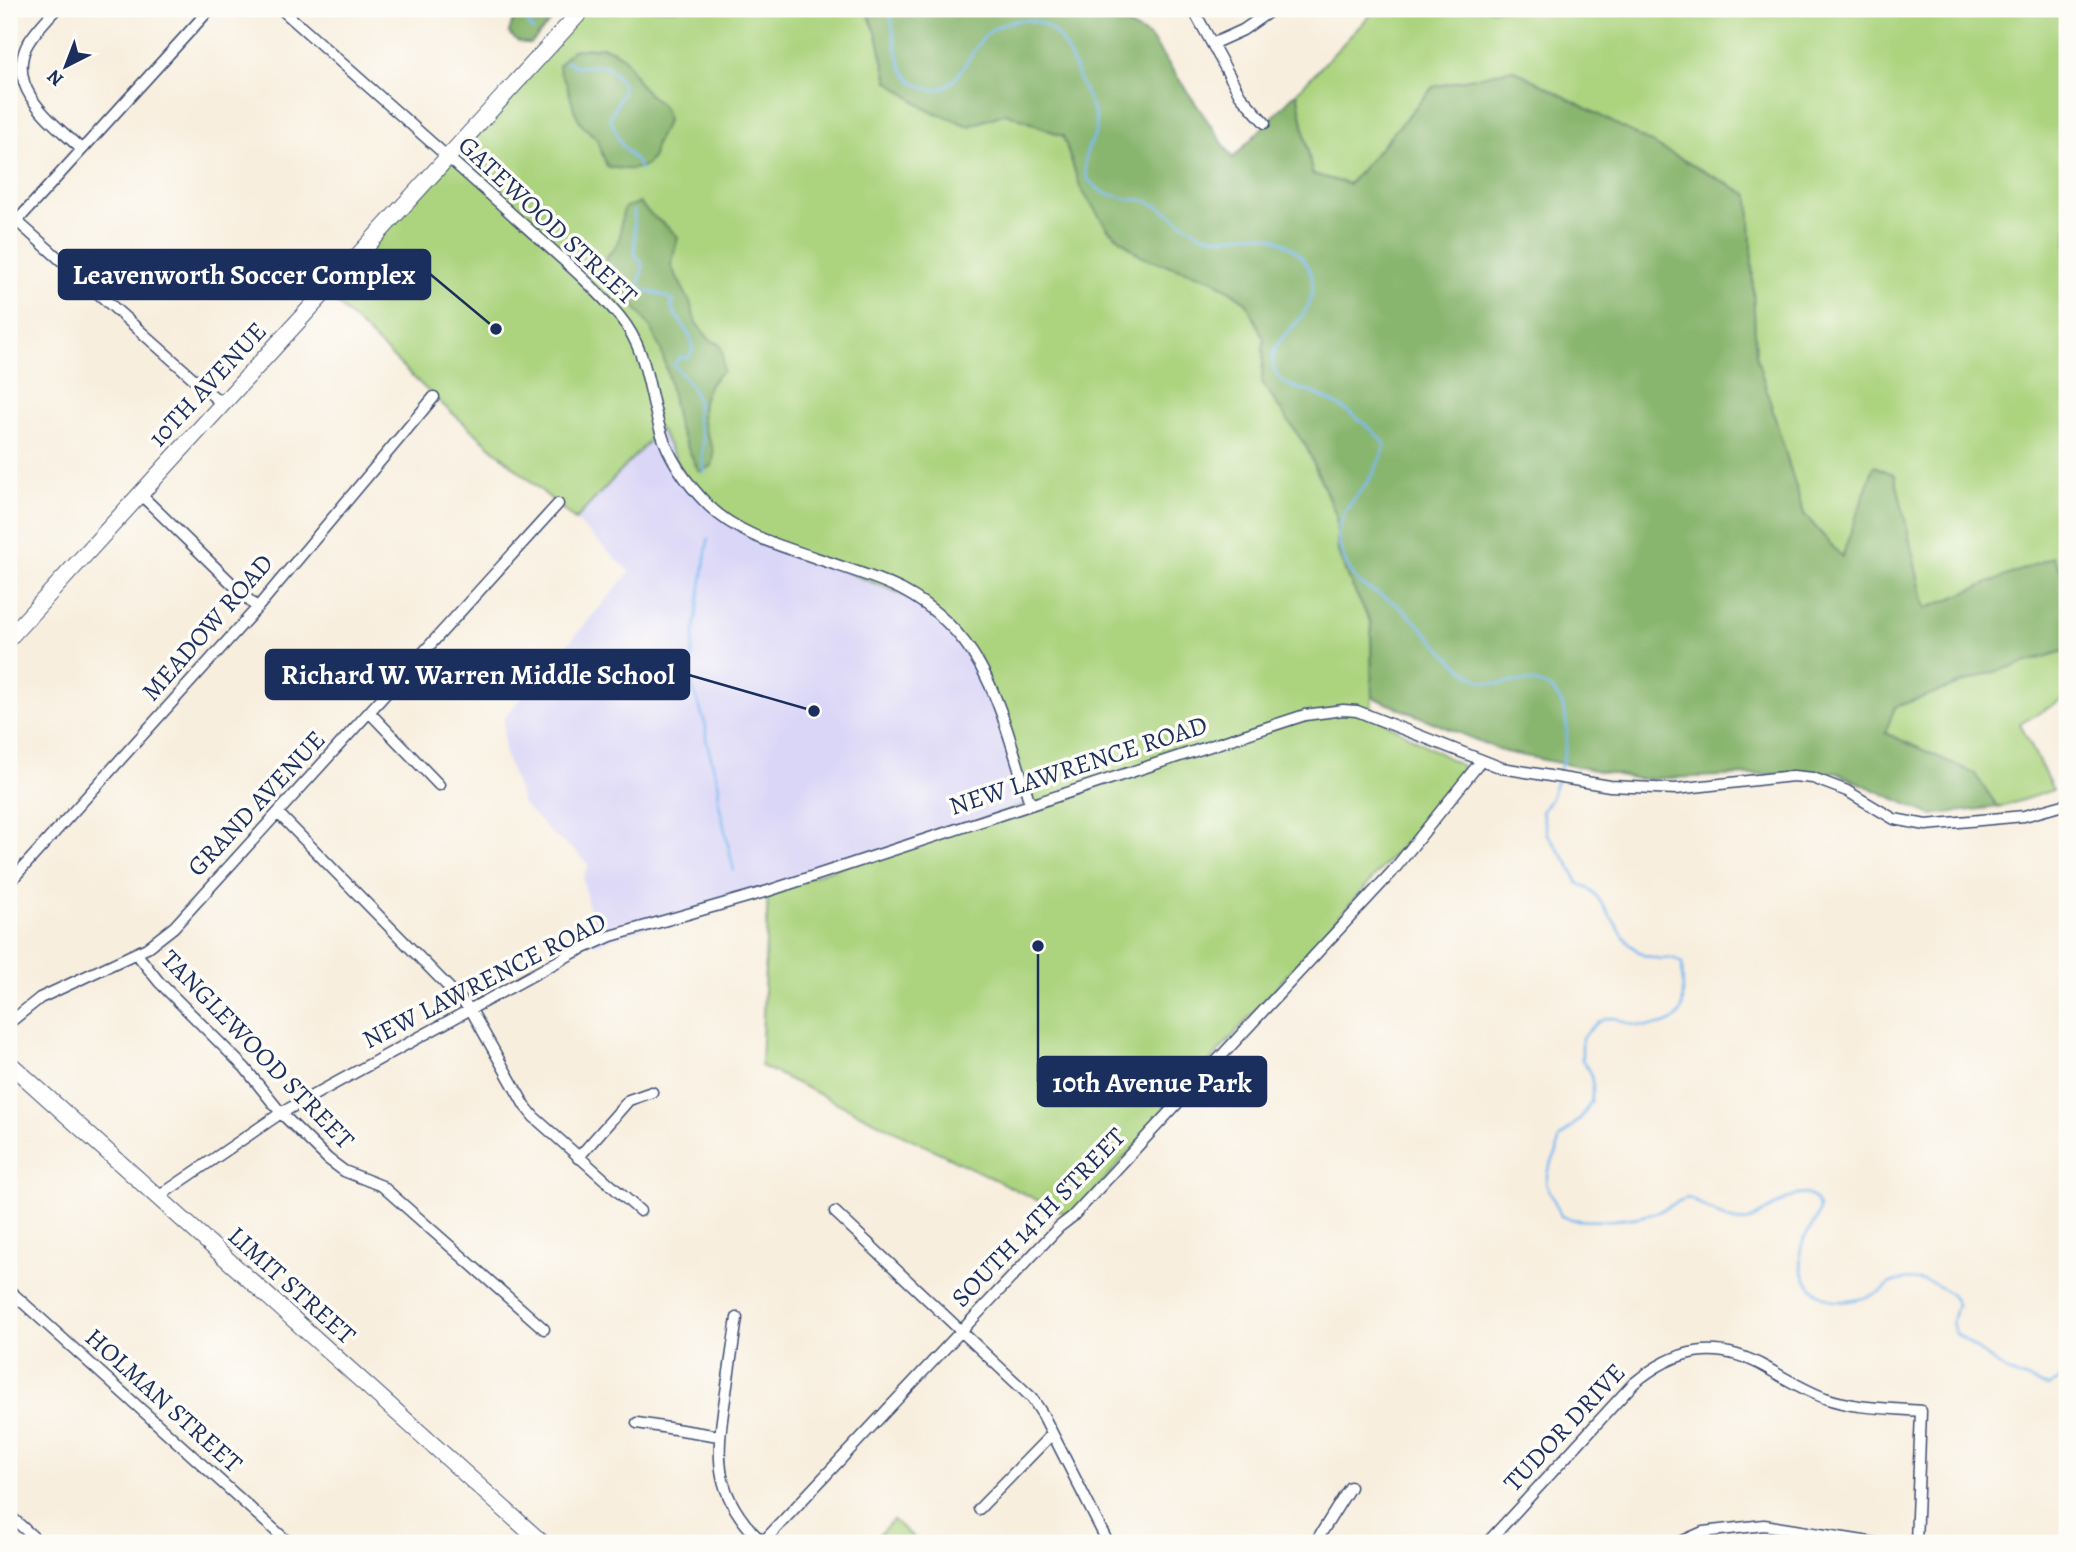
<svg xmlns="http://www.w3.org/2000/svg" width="2076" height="1552" viewBox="0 0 2076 1552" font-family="Alegreya,serif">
<rect width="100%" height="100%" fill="#fdfcf7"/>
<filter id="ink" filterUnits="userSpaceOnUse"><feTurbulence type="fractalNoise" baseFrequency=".0143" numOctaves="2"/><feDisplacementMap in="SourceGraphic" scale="14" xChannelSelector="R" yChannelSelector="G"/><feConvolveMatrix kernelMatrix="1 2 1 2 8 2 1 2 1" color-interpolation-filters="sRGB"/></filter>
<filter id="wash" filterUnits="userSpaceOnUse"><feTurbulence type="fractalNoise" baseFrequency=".00686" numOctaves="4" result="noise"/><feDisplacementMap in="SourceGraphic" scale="28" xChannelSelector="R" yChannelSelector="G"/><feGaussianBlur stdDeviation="1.57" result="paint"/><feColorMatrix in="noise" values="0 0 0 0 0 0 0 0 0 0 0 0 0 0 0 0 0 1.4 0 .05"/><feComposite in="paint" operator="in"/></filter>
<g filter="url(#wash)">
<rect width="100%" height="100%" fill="#f8eede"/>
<path fill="#dad6f7" d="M660 428 922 602 980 661 1030 803 595 944 583 878 589 866 581 856 553 835 523 804 504 751V718L630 572 575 520Z"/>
<path fill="#acd47f" stroke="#64826e" stroke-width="2" d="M583 9H866L877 35 888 81 926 109 969 126 1006 113 1063 136 1081 189 1142 256 1214 280 1247 303 1264 339 1262 382 1307 448 1336 515 1338 551 1348 578 1371 623 1372 715 1462 766V775L1438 805 1072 1217 761 1066 768 891 1030 803 980 661 922 602 734 527 690 486 660 429 575 520 434 397 326 293Z
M1376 9H2067V582L2053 557 1925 609 1895 475 1875 466 1842 558 1804 514 1757 363 1433 87 1349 184 1312 174 1297 92Z
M2067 650V697L2020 724 2053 790 1998 808 1974 773 1885 733 1895 707 1984 675Z
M893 1520 920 1543H871Z"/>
<path fill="#89b66e" stroke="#527266" stroke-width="2" d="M536 9H562L531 43C521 44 516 40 509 33 513 11 523 20 536 9Z
M866 9H1099L1150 37 1233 158 1297 92 1312 174 1349 184 1433 87 1513 69 1749 195 1756 355 1804 514 1842 557 1874 466 1895 475 1925 609 2053 557 2067 582V650L1984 675 1895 707 1885 733 1974 773 1998 807 1931 815 1835 772 1638 779 1505 752 1372 697 1371 623 1348 578 1338 552 1336 515 1307 448 1262 382 1264 339 1247 303 1214 280 1142 257 1108 229 1081 189 1063 136 1006 113 969 126 926 109 888 81 877 35Z
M604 47C634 58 627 69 644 89 651 98 662 102 666 113 670 124 660 133 656 143 654 148 655 153 652 158 644 173 621 170 607 166L596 138 582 125 575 112 566 82 560 73 559 65 572 50Z
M640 203C652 219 666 223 678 237L671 266 690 302 696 323 709 339 720 345 723 356V371C707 383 700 401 703 422 706 440 718 445 712 466L699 472 678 427 668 375 661 350 650 327 606 268 607 256C629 236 615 229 625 207Z"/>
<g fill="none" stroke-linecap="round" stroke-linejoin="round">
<path stroke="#7dbaf0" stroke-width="2.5" d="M889 9C897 37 892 81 929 89 957 94 967 56 981 41 991 28 1006 21 1022 20 1060 19 1070 57 1082 86 1088 100 1098 115 1096 131 1095 138 1089 144 1087 151 1085 157 1085 165 1085 172L1089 181 1102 192C1110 194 1119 197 1128 199 1134 200 1143 199 1149 202 1168 209 1183 227 1204 235 1223 242 1243 232 1262 235 1299 242 1328 277 1304 313 1292 332 1264 345 1275 371 1283 388 1301 388 1316 394 1341 405 1366 423 1385 443 1382 456 1378 466 1371 477 1360 495 1341 509 1338 531 1337 545 1345 564 1353 576 1362 589 1384 595 1397 605 1427 627 1446 662 1479 680 1491 687 1508 682 1521 681 1574 680 1572 736 1559 773
M533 30 528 24 543 9
M565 61 578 67 605 65C635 90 621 91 610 118L621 144 637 163 641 170
M634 210 635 255C650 268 637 273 640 289 653 294 662 292 674 302L671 306C676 321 704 343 687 358L680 357 674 365 691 386 697 400V420L703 439 702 459 705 472
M708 540 694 633 691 667 693 688 706 726V739L719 786 718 799 734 871
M1557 780 1551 798 1542 812 1547 834 1568 863 1578 883 1592 891 1598 898 1629 944 1643 955 1660 959 1673 958 1682 963C1682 973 1685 1005 1681 1012 1673 1027 1644 1028 1630 1024 1625 1023 1619 1019 1614 1018 1600 1017 1591 1029 1582 1038V1060L1590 1071 1593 1087 1591 1102 1580 1119 1559 1139 1557 1152 1548 1170 1546 1183 1561 1216C1582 1225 1641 1220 1662 1210 1671 1206 1677 1201 1687 1198 1705 1204 1727 1225 1746 1221 1764 1217 1797 1183 1813 1198 1827 1210 1813 1224 1806 1235 1793 1259 1803 1287 1826 1298 1841 1306 1869 1298 1883 1290 1886 1288 1888 1284 1891 1283 1905 1277 1925 1279 1938 1286 1946 1290 1953 1295 1957 1304L1952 1322 1955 1333 2008 1372 2048 1387 2067 1375"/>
</g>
</g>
<g filter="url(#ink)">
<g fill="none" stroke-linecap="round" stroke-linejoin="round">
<defs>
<path id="street" d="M56 9C45 21 33 33 26 47 7 91 54 123 81 149
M281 9C355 75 430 141 504 207 543 243 586 277 620 317 648 351 648 390 660 429 669 459 687 484 709 506 738 534 778 545 816 558 844 568 875 576 902 590 991 637 1001 717 1030 803
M1193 9 1240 95 1265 123
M1212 44 1243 30 1273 9
M9 214 222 404
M17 221 210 9
M140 494 257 608
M370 713 439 785
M278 813 471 1010 525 1106 534 1117 640 1211
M9 883 257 608 434 397
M136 953 159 982 245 1068 281 1113 328 1159 344 1171 382 1186 544 1329
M9 1023 40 998 147 948 174 927 558 504
M578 1158 629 1100 652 1092
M158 1197 281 1113 573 953 611 936 768 891 1305 715 1343 710 1357 711 1502 768 1610 786 1676 789 1793 776 1813 778 1847 791 1894 819 1926 825 2024 816 2067 804
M835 1212 1032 1398 1043 1415 1108 1543
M9 1290 289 1543
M737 1318C733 1345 729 1372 725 1399 715 1461 715 1497 763 1543
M637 1423 719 1436
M979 1509 1052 1434
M9 1515 40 1543
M762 1543 1059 1227 1072 1217 1392 872 1481 761
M1315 1543 1350 1487
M1487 1543 1633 1384C1676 1348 1716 1339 1767 1368 1786 1379 1804 1390 1825 1398 1856 1409 1888 1408 1921 1411L1916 1543
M1678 1543 1703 1532 1764 1525 1876 1543"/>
<path id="secondary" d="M9 638 583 9
M9 1063 542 1543"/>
</defs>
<use href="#street" stroke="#3c4c71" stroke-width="13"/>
<use href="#secondary" stroke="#3c4c71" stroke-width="18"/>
<use href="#street" stroke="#fff" stroke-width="10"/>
<use href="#secondary" stroke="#fff" stroke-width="16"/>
</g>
</g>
<g text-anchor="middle" stroke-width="7" stroke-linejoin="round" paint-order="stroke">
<g font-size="26" fill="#1b2f5e" stroke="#fdfcf7">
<text transform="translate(548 220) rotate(43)" y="9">GATEWOOD STREET</text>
<text transform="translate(207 384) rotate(-47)" y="9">10TH AVENUE</text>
<text transform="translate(207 627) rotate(-49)" y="9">MEADOW ROAD</text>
<text transform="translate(1078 765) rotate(-18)" y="9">NEW LAWRENCE ROAD</text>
<text transform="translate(256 803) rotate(-47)" y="9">GRAND AVENUE</text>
<text transform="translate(484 980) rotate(-27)" y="9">NEW LAWRENCE ROAD</text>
<text transform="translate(258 1049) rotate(46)" y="9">TANGLEWOOD STREET</text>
<text transform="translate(1038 1217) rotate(-46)" y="9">SOUTH 14TH STREET</text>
<text transform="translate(292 1285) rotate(42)" y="9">LIMIT STREET</text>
<text transform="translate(164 1400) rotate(42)" y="9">HOLMAN STREET</text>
<text transform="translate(1564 1427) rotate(-47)" y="9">TUDOR DRIVE</text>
</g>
</g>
<path fill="none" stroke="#1b2f5e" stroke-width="2.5" d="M496 329L430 274M814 711L689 675M1038 946L1038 1082"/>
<g fill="#1b2f5e" stroke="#fdfcf7" stroke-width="2.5">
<circle cx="496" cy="329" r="7"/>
<circle cx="814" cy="711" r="7"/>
<circle cx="1038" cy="946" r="7"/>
</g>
<g fill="#1b2f5e" stroke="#1b2f5e" stroke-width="2.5">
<rect x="59" y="250" width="371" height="49" rx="7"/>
<rect x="266" y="650" width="423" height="49" rx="7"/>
<rect x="1038" y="1057" width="228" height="49" rx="7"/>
</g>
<g font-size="28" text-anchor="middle" font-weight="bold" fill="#fff">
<text x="244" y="284">Leavenworth Soccer Complex</text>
<text x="478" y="684">Richard W. Warren Middle School</text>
<text x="1152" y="1092">10th Avenue Park</text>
</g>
<rect width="2076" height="1552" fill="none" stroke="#fdfcf7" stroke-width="35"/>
<g transform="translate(66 66) rotate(222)" stroke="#fdfcf7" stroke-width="5" paint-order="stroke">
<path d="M0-5L12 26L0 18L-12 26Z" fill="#1b2f5e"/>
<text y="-10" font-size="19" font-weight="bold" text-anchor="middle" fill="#1b2f5e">N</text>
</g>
</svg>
